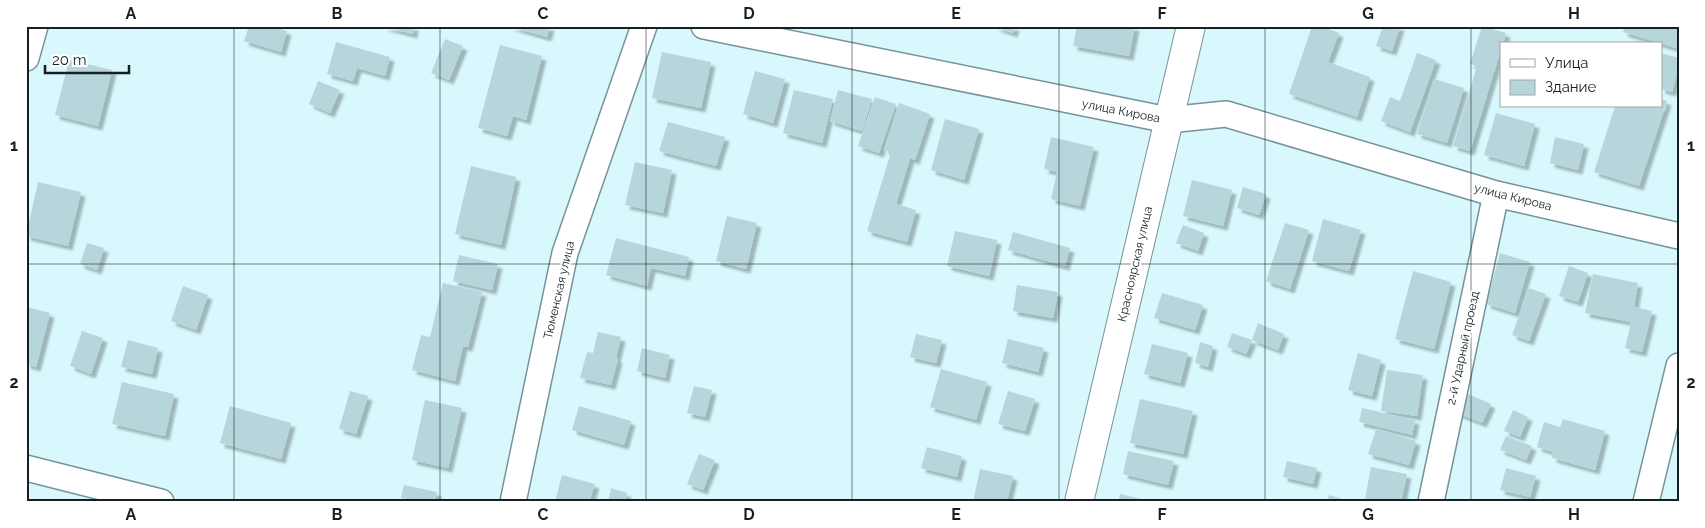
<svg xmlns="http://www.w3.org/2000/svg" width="1705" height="528" viewBox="0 0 1705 528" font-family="Raleway,sans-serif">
<defs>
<filter id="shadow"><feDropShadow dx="4.5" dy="4.5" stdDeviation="1" flood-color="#0004"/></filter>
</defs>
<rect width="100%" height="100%" fill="#d8f8fe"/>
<path fill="#b7d6dc" filter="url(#shadow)" d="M249 26H271L287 31 281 52 244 41Z
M382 26H414L413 34Z
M509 26H550L547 37Z
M993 26H1015L1013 33Z
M1077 26H1135L1129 56 1073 46Z
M1312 26H1321L1339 33 1328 62 1370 77 1357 117 1289 94Z
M1383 26H1400L1392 51 1376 46Z
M1482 26 1506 33 1503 44H1501V49L1470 151 1453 146 1477 66 1470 64Z
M1625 26H1679V49L1623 32Z
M445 39 463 46 449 80 431 73Z
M336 42 390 57 385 76 357 68 353 81 327 74Z
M500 45 542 56 526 120 513 116 507 136 478 128Z
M662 52 711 62 701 108 652 98Z
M1417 53 1436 60 1410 132 1381 121 1390 97 1400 101Z
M1661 53 1679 58V65L1672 92 1661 89Z
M69 60 112 70 98 126 55 115Z
M755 71 785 79 773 123 743 114Z
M1434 79 1464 88 1447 143 1417 134Z
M318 81 340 90 330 113 309 104Z
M794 90 833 99 822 143 783 133Z
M838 90 872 99 862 131 830 121Z
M875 97 896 104 879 153 858 146Z
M1661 99 1667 101 1639 186 1594 172 1615 106H1661Z
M899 103 930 114 915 160 910 158 896 204 916 210 907 242 867 231 891 152 884 150Z
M1496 113 1535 124 1524 166 1484 155Z
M945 119 979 129 964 180 931 170Z
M668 122 725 137 716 166 659 151Z
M1051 137 1094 147 1080 206 1051 199 1057 172 1044 169Z
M1555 137 1584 144 1578 170 1550 163Z
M635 162 672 170 663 213 625 205Z
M471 166 516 177 501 245 455 234Z
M1192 180 1232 190 1223 226 1183 216Z
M38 182 81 192 68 246 26 236Z
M1243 187 1266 194 1259 215 1237 208Z
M727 216 757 223 746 269 716 261Z
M1323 219 1361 230 1349 271 1312 261Z
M1285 223 1309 230 1290 289 1266 281Z
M1183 225 1204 233 1198 251 1176 243Z
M955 231 997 240 989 276 947 266Z
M1013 232 1070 248 1065 266 1008 250Z
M616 238 689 257 685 276 651 268 647 286 606 275Z
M87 243 104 248 97 270 80 264Z
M1500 253 1530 262 1515 313 1486 304Z
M459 255 498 264 492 290 453 281Z
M1569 266 1588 273 1578 302 1559 296Z
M1413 271 1451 282 1434 349 1395 339Z
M1593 274 1638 283 1634 307 1652 311 1642 352 1625 348 1631 322 1585 313Z
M443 283 482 292 468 347 463 346 455 381 412 370 421 335 430 337Z
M1017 285 1058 292 1053 318 1013 311Z
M183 286 208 295 196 330 171 321Z
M1529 288 1546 294 1529 341 1512 335Z
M1162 293 1203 305 1195 330 1154 318Z
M26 307 50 313 36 367 26 364Z
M1258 323 1284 334 1278 350 1252 340Z
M82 331 103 338 91 374 70 366Z
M598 332 621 337 616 358 618 359 611 385 580 378 587 352 593 353Z
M1232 333 1252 340 1246 354 1227 347Z
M916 334 942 340 936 363 910 357Z
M1008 339 1044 348 1038 372 1002 363Z
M128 340 158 348 152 374 121 367Z
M1200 342 1213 346 1208 367 1195 363Z
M1152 344 1188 353 1180 383 1144 374Z
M642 348 670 355 665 378 637 371Z
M1358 353 1381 360 1372 396 1348 390Z
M941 369 987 382 976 420 930 407Z
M1387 370 1423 375 1417 416 1381 411Z
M122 382 174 394 165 436 112 424Z
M694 386 712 390 705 417 687 413Z
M350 391 368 396 356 434 339 429Z
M1008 391 1035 399 1025 431 998 424Z
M1466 393 1491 404 1482 423 1457 413Z
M1140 399 1193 411 1183 454 1130 443Z
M425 400 462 408 448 468 412 460Z
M230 406 291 423 281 459 220 443Z
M579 406 631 421 624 445 572 430Z
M1362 408 1415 420 1412 435 1359 422Z
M1513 410 1528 417 1520 437 1504 431Z
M1563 419 1605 431 1595 470 1552 458 1553 452 1537 447 1544 422 1560 427Z
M1376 429 1416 441 1409 465 1368 454Z
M1506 436 1532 446 1526 460 1500 450Z
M927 447 962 456 957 477 921 468Z
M1128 451 1174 461 1168 485 1123 474Z
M699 454 715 460 703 490 687 484Z
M1287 461 1317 468 1313 484 1283 477Z
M1371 467 1407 474 1401 502H1380L1365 499Z
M1506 468 1536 476 1530 497 1500 490Z
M980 469 1013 476 1007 502H973Z
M562 475 595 484 590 499 598 502H555Z
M404 485 437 492 435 502H416L401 498Z
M611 488 627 493 625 502H608Z
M1120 494 1150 501V502H1118Z
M1329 495 1346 500V502H1327Z"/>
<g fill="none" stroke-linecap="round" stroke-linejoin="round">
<defs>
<path id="minor" d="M704 26 1168 120 1226 114 1496 194 1679 236
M26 58 35 26
M26 468 161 502
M513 502 565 253 644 26
M1431 502 1496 194
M1646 502 1679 366"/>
<path id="secondary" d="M1079 502 1191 26"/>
</defs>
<use href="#minor" stroke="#759398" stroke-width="28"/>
<use href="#secondary" stroke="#759398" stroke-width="30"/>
<use href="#minor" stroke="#fff" stroke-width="25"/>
<use href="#secondary" stroke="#fff" stroke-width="28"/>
</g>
<path fill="none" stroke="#142022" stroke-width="1" stroke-opacity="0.55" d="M234 26V502M440 26V502M646 26V502M852 26V502M1059 26V502M1265 26V502M1471 26V502M26 264H1679"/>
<g text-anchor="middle" stroke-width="4" stroke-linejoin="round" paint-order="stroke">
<g font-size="12" fill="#142022" stroke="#fff">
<text transform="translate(1121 111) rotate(11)" y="4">улица Кирова</text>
<text transform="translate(1513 197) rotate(14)" y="4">улица Кирова</text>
<text transform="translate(1135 264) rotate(-77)" y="4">Красноярская улица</text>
<text transform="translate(559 290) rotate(-77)" y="4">Тюменская улица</text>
<text transform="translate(1463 348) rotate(-78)" y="4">2-й Ударный проезд</text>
</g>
</g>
<rect width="1705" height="528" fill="none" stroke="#ffffff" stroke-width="55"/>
<rect x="1500" y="42" width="162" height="65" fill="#ffffff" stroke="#a1a6a7"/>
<rect x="1510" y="59" width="25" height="8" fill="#ffffff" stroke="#a1a6a7"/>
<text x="1545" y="68" font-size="15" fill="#142022">Улица</text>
<rect x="1510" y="80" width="25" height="15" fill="#b7d6dc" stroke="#a1a6a7"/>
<text x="1545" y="92" font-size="15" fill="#142022">Здание</text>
<path d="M45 65v8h84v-8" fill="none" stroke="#142022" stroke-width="2.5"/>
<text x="52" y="65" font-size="15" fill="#142022" stroke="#ffffff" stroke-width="4" paint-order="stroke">20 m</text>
<rect x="28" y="28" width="1650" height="472" fill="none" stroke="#142022" stroke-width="2"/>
<g font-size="16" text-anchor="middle" font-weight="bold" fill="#142022">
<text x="131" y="19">A</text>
<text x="337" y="19">B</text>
<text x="543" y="19">C</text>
<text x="749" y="19">D</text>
<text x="956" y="19">E</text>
<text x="1162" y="19">F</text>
<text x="1368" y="19">G</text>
<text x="1574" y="19">H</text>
<text x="14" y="151">1</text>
<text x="1691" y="151">1</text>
<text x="14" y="388">2</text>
<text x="1691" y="388">2</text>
<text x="131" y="520">A</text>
<text x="337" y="520">B</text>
<text x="543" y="520">C</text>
<text x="749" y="520">D</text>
<text x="956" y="520">E</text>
<text x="1162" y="520">F</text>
<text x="1368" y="520">G</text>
<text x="1574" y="520">H</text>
</g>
</svg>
